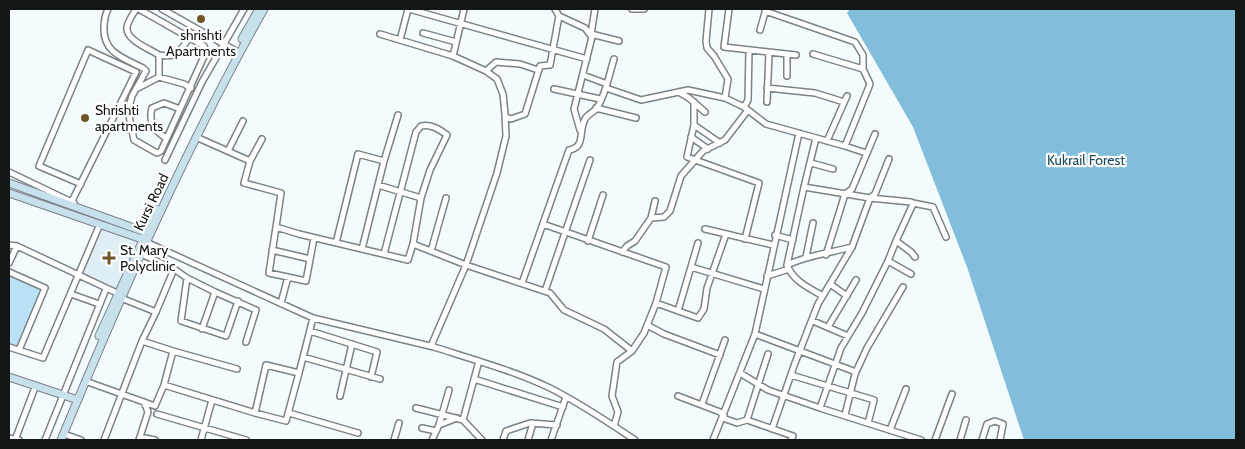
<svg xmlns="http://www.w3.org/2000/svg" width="1245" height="449" viewBox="0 0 1245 449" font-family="Cabin,sans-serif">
<rect width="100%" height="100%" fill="#f4fbff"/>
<path fill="#dfeef5" d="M102 227 137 241 117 289 82 274Z"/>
<path fill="#bae1f5" d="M9 275 42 290 19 347 9 344Z"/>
<path fill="#82bedc" d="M850 9H1236V440H1024L967 267 913 127 847 13Z"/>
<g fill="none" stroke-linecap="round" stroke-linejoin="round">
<defs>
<path id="street" d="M108 9C105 15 104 21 104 28 103 53 124 58 143 68L146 71 132 96 128 111 134 140 157 153 161 151 206 52 204 46 139 9
M136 9C133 14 128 21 127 27 125 40 150 49 159 55V77
M162 9 236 51
M409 9 587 59
M464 9 453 56 486 71 497 79 503 94 505 114 506 136 497 173 466 265 550 293 564 310 604 329 632 351 617 362 612 396 618 412 614 426
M555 9 559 16 585 28 592 37 574 109 580 130
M595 9 591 34 619 41
M632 9H644
M709 9 706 41 707 48 714 56 728 79 725 98
M729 9 724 47 796 55
M765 11 855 42 863 55V69L870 84 845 146
M760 30 766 9
M423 33 456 42
M380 34 453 56
M400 40 408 9
M813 54 863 69
M159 55C178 58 179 52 189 38
M486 71 496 62 520 64 538 70
M583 75 607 84
M787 76V54
M138 88 159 77 184 84 191 88
M606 88 641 100 688 90 725 98 744 107 766 124 845 146 866 153
M767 88 815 93 844 102
M554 89 600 99
M679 92 689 98 705 112
M694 102V125L687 157 759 183 745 239
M767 102 769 53
M744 107 748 100 749 50
M596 108 636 118
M506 117 511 119 525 114 540 66 550 65 559 16
M694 125 720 143
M196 137 250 161 244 183 281 193 276 227 299 234 408 260 413 244 466 265 431 346C471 359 512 370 550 388 580 403 608 422 635 440
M691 137 708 149
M166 138C155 131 148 123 152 108L164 103 180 109
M816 138 804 187 870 198 911 202 913 204 896 241
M827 141 847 96
M228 151 243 121
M165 160 202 82 244 9
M250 161 262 139
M384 161 398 115
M811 163 833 169
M9 172 74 203
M378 185 421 198
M804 187 787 265C793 281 809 288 823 296
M72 201 136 72 88 50 39 166 81 184
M913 203 933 207 946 237
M651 218 655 201
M543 224 666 267 656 303
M276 227 269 273 306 281 314 238
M705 229 773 245
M775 235 793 240
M588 241 603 195
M146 242 313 318
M336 243 358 154 384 161 362 249
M9 245 17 246 117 293
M272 250 310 259
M431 251 446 198
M622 252 627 246 635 241 651 218 664 217 670 211 681 176 703 151 725 140 748 110
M141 254 174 269 187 278 215 292 256 310 246 342
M384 254 416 132 421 126C431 124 439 129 447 135L430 170 421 198 413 244
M826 255 845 194 852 189 875 134
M806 257 813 223
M9 263 17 246
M787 265C808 255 830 253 852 247
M691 267 764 289
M9 272 45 288 19 350
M911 274 888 261 896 241 911 252 915 257
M767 276 789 269
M187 278 181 321 226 336 238 301
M522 283 569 150C586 147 578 132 585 119 588 114 594 112 597 108 606 94 609 75 614 59
M830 284 847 296
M545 291 590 160
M71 294 99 304
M281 303 288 277
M678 311 698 243
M156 312 174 269
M813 321 848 336
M647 325 664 334 720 355
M828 327 856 280
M202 329 215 292
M310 331 377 352 371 377
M755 334 856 372
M9 347 43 358 100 224
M173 351 237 369
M632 351 644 333 656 303 698 318 704 309 707 288 726 234
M303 357 380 379
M299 373 313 318 434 347
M740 373 768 390 820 408 921 440
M791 375 874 400 868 423
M474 379 563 407
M85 381 155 406 164 385 173 351 142 341 156 312 121 298
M164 385 255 413 266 365 299 373 286 421 255 413
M340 396 352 344
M678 396 720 412 724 416 723 418 737 423 747 420 793 436 791 440
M702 404 725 340
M416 408 463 420 482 440
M820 408 841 348 862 313 888 261
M289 413 358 433
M157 414 246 440
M845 415 855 374 867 348 903 287
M463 420 479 361
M747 420 768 354
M439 425 457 418
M422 428 436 431
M772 429 795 363 818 304 852 247 870 198 875 194 889 159
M890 430 906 389
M64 434 81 440
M140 437 155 440
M9 438 19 440
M15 440 34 390
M45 440 106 289
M104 440 142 341
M139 440 148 412 144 402
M201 440 212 400
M394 440 399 423
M432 440 439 425 449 390
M503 440 506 431 530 423 557 425
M528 440 533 423
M551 440 566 397
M713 440 755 334 799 133
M935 440 952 394
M960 440 966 420
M982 440 987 424 995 421 1003 424 1000 440"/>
<path id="secondary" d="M242 39 259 9
M9 183 145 232 148 237 142 239 9 193
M99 336 157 209
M9 377 78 400
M61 440C122 293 186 147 264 9"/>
</defs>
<use href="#street" stroke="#7c8286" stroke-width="8"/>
<use href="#secondary" stroke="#7c8286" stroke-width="9"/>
<use href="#street" stroke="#fff" stroke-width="5"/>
<use href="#secondary" stroke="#c7e1ec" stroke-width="7"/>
</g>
<g fill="#6d5727" stroke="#fff" stroke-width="2">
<circle cx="201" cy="19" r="5"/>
<circle cx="85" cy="118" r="5"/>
<path d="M106.5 250.5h5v5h5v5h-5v5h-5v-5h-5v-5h5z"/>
</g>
<g text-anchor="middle" stroke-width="4.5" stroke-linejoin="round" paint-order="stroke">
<g font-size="14" fill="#131617" stroke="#fff" text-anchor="start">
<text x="201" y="40" text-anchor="middle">shrishti<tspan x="201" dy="16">Apartments</tspan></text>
<text x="95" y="115">Shrishti<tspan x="95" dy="16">apartments</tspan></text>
<text x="120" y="255">St. Mary<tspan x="120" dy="16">Polyclinic</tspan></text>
</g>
<g font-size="14" fill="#1b4c61" stroke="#fff">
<text x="1086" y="165">Kukrail Forest</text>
</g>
<g font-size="14" fill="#131617" stroke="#fff">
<text transform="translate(151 202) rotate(-64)" y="5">Kursi Road</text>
</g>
</g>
<rect width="1245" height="449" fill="none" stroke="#131617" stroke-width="20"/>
</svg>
